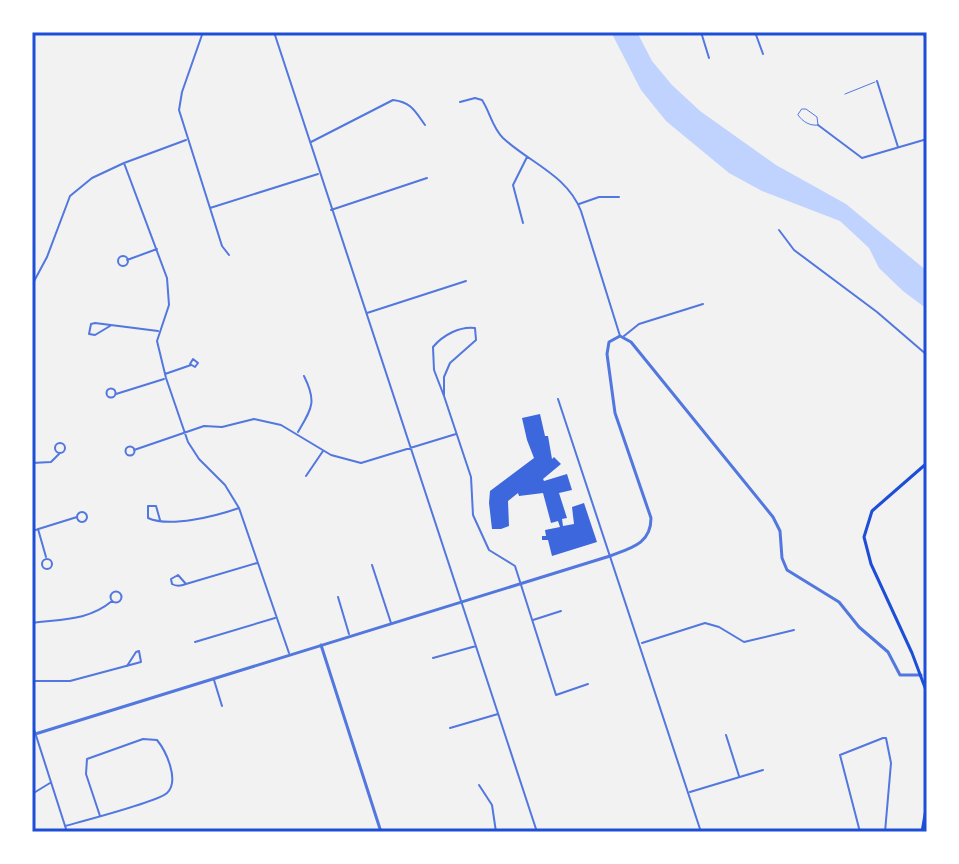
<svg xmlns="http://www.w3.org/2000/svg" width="959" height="864" viewBox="0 0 959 864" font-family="Overpass,sans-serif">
<rect width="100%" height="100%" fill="#f2f2f2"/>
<path fill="#bfd3fe" d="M611 32H637L652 61 672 85 700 111 776 165 846 204 927 271V309L903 291 879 268 869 248 840 221 762 191 729 173 666 121 641 90Z"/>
<path fill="#3d67dc" d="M540 414 545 436H548L552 459 554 457 561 464 543 479 544 481 567 474 572 490 559 493 567 518 562 519 563 526 574 524 572 507 584 503 597 542 552 556 548 540H542V536H546L545 530 560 527 558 521 551 523 543 493 519 496 518 493 508 501 509 526 501 529H492L489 503 490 491 534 458 527 440 522 418Z"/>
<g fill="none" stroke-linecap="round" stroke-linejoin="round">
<path stroke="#5277de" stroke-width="1" d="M845 94 875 82
M802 109H806L817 117 818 125C810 126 803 122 798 115Z"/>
<path stroke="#5277de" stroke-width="2" d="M203 32 182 92 179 110 222 246 229 255
M274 32 537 832
M701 32 709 58
M755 32 763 54
M923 32 927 43
M877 81 898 147
M460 102 475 98 482 100C490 112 492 127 503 138 530 163 567 175 581 211L620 336
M818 125 862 158 927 139
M311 142 393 100C411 102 415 111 425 125
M124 163 167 278 169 305 157 341 166 378 188 442 199 459 225 485 239 508 289 653
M579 204 599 197H619
M210 208 318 174
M331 210 427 178
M523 223 513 185 527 157
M779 230 794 250 877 312 927 355
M118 261a5 5 0 1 1 10 0a5 5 0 1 1-10 0Z
M127 260 157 249
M32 285 47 257 70 196 92 178 124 163 186 140
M367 313 466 281
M110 326 95 335 89 334 91 324 95 323 158 331
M624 336 639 324 703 304
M193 359 198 363 195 367 190 364Z
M165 374 191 365
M106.5 393a4.5 4.5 0 1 1 9 0a4.5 4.5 0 1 1-9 0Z
M116 394 164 379
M444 396 434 370 433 347C443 335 460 326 475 328L476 340 450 363 444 377V396L471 477 473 515 489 550 515 566 556 695 588 684
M558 399 701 832
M298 432C312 408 317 402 304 376
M55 448a5 5 0 1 1 10 0a5 5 0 1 1-10 0Z
M125.5 451a4.5 4.5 0 1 1 9 0a4.5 4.5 0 1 1-9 0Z
M134 450 204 426 222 427 254 419 281 425 331 455 361 463 456 434
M32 463 51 462 59 454
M306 476 323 451
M77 517a5 5 0 1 1 10 0a5 5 0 1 1-10 0Z
M160 520 156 506H148V518C170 528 216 516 239 508
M38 529 46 557
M32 531 77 517
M42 564a5 5 0 1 1 10 0a5 5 0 1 1-10 0Z
M372 565 391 623
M186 584 178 575 171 579 172 584C177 587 181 586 186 584L257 563
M110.5 597a5.5 5.5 0 1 1 11 0a5.5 5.5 0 1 1-11 0Z
M338 597 349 634
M533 620 561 611
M32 623C61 619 88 621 112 601
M195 642 275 618
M642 643 705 623 719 627 744 642 794 630
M433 658 476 646
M214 680 222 706
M32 681H70L141 662 139 651 136 652 127 666
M32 723 67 832
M450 728 498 714
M726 735 739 776
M479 785 492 805 496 832
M690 792 763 770
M32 794 50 783
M65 826C83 821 157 802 167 793 180 781 166 751 157 740L143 739 87 759 86 774 100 816
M860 832 840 755 883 738H886L891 763 885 832"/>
<path stroke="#5277de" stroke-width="3" d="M321 645 381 832
M32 735 610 556C631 548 651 544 651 518L615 413 607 354 609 342 620 336 631 342 773 517 780 531 782 558 787 570 839 602 859 627 888 652 900 675H921"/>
<path stroke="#1d4ed8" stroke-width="3" d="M927 463 872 511 864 537 871 564 912 653 927 693
M922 832 927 803"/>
</g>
<rect width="959" height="864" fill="none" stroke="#ffffff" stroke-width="68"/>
<rect x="34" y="34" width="891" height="796" fill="none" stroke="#1d4ed8" stroke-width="3"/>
</svg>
